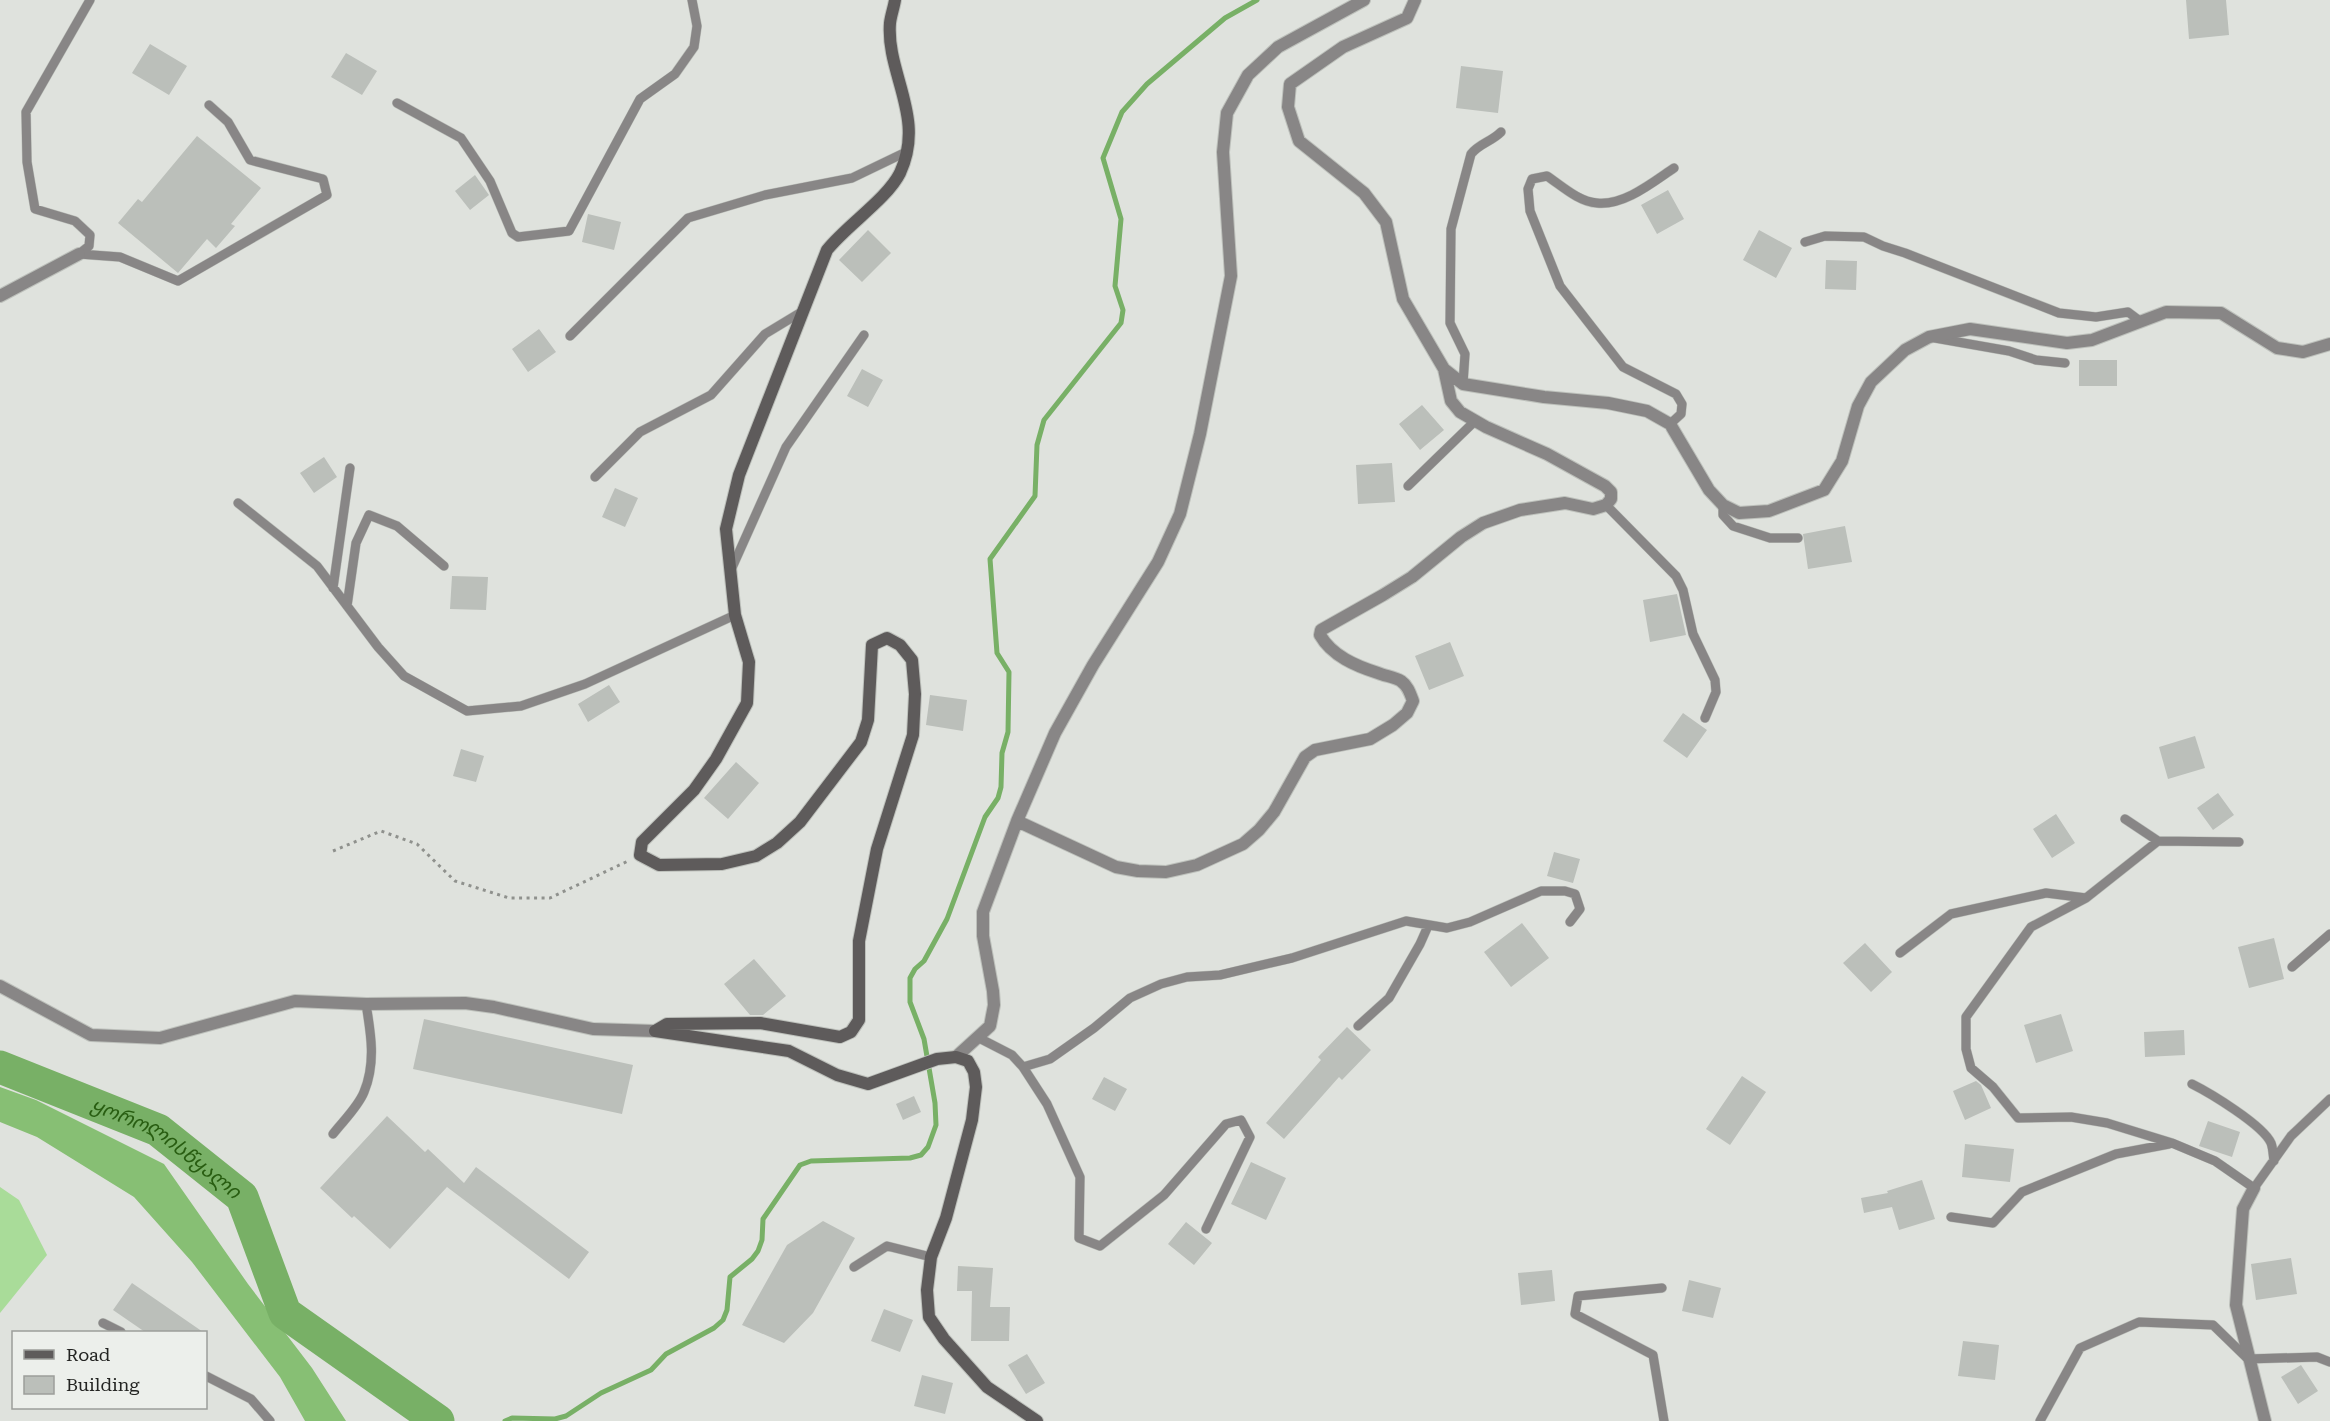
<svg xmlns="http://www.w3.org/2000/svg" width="2330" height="1421" viewBox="0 0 2330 1421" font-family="'Roboto Serif','Noto Sans Georgian',serif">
<rect width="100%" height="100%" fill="#dfe2dd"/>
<path fill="#a9dc99" d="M0 1187 19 1200 47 1255 0 1313Z"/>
<path fill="#87bf74" d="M0 1087 36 1100 164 1164 248 1284 312 1368 346 1421H305L280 1377 192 1262 134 1197 37 1137 0 1122Z"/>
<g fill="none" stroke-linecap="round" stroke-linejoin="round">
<path stroke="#78b066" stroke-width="5" d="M505 1421 512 1418 555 1419 566 1416 601 1393 651 1370 666 1354 714 1328 723 1320 727 1310 730 1277 752 1259 758 1251 762 1240 763 1219 800 1165 811 1161 910 1158 921 1155 928 1147 936 1125 935 1103 924 1039 910 1002V978L915 969 924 961 947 919 985 817 998 798 1001 787 1002 753 1008 732 1009 672 997 653 990 559 1035 496 1037 445 1044 420 1121 323 1123 310 1115 286 1121 219 1103 158 1122 112 1147 84 1225 18 1257 0"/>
<path stroke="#78b066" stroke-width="33" id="s1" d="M0 1067 158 1130 242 1197 285 1313 438 1421"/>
</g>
<path fill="#bbbfba" d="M2186 0H2226L2229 35 2189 39Z
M150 44 187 66 169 95 132 73Z
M346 53 377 71 362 95 331 77Z
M1461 66 1503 71 1498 113 1456 108Z
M197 136 261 188 231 224 235 226 216 248 207 239 178 273 118 223 138 199 142 202Z
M475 175 489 195 470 210 455 191Z
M1668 190 1684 219 1657 234 1641 205Z
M588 214 621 222 614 250 582 242Z
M868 230 891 253 862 282 839 260Z
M1759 230 1792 248 1776 278 1743 260Z
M1826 260 1857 261 1856 290 1825 289Z
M539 329 556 352 528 372 512 349Z
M2079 360H2117V386H2079Z
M862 369 883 380 868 407 847 396Z
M1422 405 1444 430 1420 450 1399 424Z
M324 457 337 477 314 493 300 473Z
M1392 463 1395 502 1358 504 1356 465Z
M615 488 638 498 625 527 602 517Z
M1845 526 1852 562 1808 569 1803 534Z
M452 576 488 577 486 610 450 609Z
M1677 594 1686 635 1650 642 1643 600Z
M1450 642 1464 676 1429 690 1415 656Z
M609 685 620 702 588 722 578 704Z
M930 695 967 700 963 731 926 725Z
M1683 713 1707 730 1687 758 1663 741Z
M2195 736 2205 768 2168 779 2159 747Z
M461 749 484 756 476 782 453 776Z
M736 762 759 783 728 819 704 798Z
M2218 793 2234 815 2213 830 2197 808Z
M2056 814 2075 843 2052 858 2033 829Z
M1554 852 1580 859 1573 883 1547 876Z
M1522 923 1549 958 1511 987 1484 952Z
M2274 938 2284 979 2249 988 2238 947Z
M1865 943 1892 972 1871 992 1843 963Z
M754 959 786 996 763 1015H750L724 984Z
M2061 1014 2073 1051 2036 1063 2024 1025Z
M424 1019 633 1065 622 1114 413 1069Z
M1347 1027 1371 1050 1342 1080 1339 1077 1284 1139 1266 1123 1321 1060 1318 1057Z
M2184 1030 2185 1055 2145 1057 2144 1032Z
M1742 1076 1766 1092 1730 1145 1706 1129Z
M1104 1077 1127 1089 1115 1111 1092 1099Z
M1976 1081 1981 1085 1991 1108 1965 1120 1953 1091Z
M914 1096 921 1112 903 1120 896 1104Z
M387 1116 425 1152 428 1149 464 1183 476 1167 589 1252 569 1279 447 1187 390 1249 354 1216 352 1218 320 1188Z
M2208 1121 2240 1132 2232 1157 2199 1146Z
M1965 1144 2014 1149 2010 1182 1962 1177Z
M1251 1162 1286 1178 1266 1220 1231 1204Z
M1922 1180 1935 1219 1899 1230 1892 1207 1864 1213 1861 1198 1888 1193 1887 1191Z
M823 1221 855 1238 813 1313 784 1343 742 1325 787 1245Z
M1186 1222 1212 1243 1194 1265 1168 1244Z
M2291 1258 2297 1294 2256 1300 2251 1264Z
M958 1266 993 1268 990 1307H1010L1009 1341H971L972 1291H957Z
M1552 1270 1555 1301 1521 1305 1518 1273Z
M1689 1280 1721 1288 1713 1318 1682 1311Z
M132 1283 203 1332H145L113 1310Z
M884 1309 913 1320 900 1352 871 1341Z
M1963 1341 1999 1345 1995 1380 1958 1376Z
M1027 1354 1045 1383 1026 1394 1008 1365Z
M2301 1365 2318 1391 2298 1404 2281 1377Z
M922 1375 953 1383 945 1414 914 1406Z"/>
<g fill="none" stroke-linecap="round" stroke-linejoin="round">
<defs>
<path id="lane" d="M397 103 461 138 490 181 512 233 518 237 569 231 640 99 675 74 694 47 697 26 692 0
M1805 242 1825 236 1864 237 1883 246 1905 253 2059 313 2096 317 2128 312 2140 321
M79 254 120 257 178 281 327 195 323 179 250 160 228 122 209 105
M79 254 89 246 90 235 75 221 35 209 27 162 26 112 90 0
M570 336 688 218 765 195 852 178 906 152
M1935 338 2009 351 2036 360 2065 363
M1463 384 1465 354 1450 323 1451 229 1471 154C1480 143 1491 142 1501 132
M1670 424 1681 414 1682 404 1676 394 1623 367 1560 286 1530 211 1528 189 1532 179 1547 176C1562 186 1579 202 1597 203 1624 206 1653 182 1674 168
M595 477 640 432 711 395 765 334 803 311
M1408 486 1475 421
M238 503 317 566 378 647 404 676 467 711 521 706 585 684 735 615
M1606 505 1676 576 1683 590 1693 634 1715 680 1716 692 1705 718
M1723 505V515L1733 526 1770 538H1798
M731 570 786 447 864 335
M333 588 350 468
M347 606 356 543 369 515 397 526 444 566
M2125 819 2158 841 2086 898 2031 927 1966 1017V1049L1971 1068 1993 1087 2018 1118 2071 1117 2107 1123 2172 1143 2215 1161 2254 1188 2291 1136 2330 1099
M2158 841 2239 842
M1900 953 1951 914 2046 893 2086 898
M2292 967 2330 934
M1358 1026 1389 998 1420 944 1428 926
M979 1038 1012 1055 1023 1067 1050 1059 1094 1028 1130 998 1161 984 1187 977 1220 975 1292 958 1406 921 1447 928 1470 922 1541 891H1565L1575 894 1580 909 1570 922
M1023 1067 1047 1104 1080 1177 1079 1238 1100 1246 1164 1195 1226 1124 1241 1120 1250 1137 1206 1229
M2192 1084C2210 1093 2263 1125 2271 1143 2273 1148 2273 1155 2274 1161
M333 1134C343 1121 358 1107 364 1092 376 1063 371 1034 366 1004
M1951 1217 1993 1223 2022 1192 2116 1154 2169 1144
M854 1267 887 1246 931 1257
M1662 1288 1578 1296 1575 1314 1653 1355 1664 1421
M103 1323 121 1332
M206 1376 251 1399 270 1421
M2040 1421 2080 1348 2139 1322 2213 1325 2248 1359 2317 1357 2330 1362"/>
<path id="street" d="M0 296 79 254
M1444 369 1463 384 1544 397 1608 403 1647 411 1670 424 1709 490 1723 505 1739 513 1769 511 1824 490 1842 461 1858 406 1871 382 1905 350 1929 337 1970 329 2067 343 2092 340 2166 312 2221 313 2277 348 2303 352 2330 344
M1017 821 1116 867 1138 871 1166 872 1197 865 1243 844 1259 830 1274 812 1305 757 1315 750 1370 739 1393 725 1407 713 1413 701C1410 693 1408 686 1401 681 1395 677 1385 676 1378 673 1356 666 1332 656 1320 635L1321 630 1383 595 1412 577 1461 537 1483 523 1520 510 1565 503 1593 509 1606 505 1611 499V492L1605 486 1547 454 1486 427 1460 412 1451 401 1444 369 1403 299 1386 222 1364 193 1299 141 1288 107 1290 84 1343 47 1407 18 1415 0
M0 986 91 1035 160 1038 295 1001 366 1004 465 1003 494 1007 593 1029 655 1031
M956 1057 990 1026 994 1005 993 991 983 936V912L1017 821 1055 733 1093 665 1158 562 1180 514 1200 434 1231 276 1223 152 1227 113 1248 75 1278 47 1364 0
M2254 1188 2243 1209 2236 1305 2265 1421"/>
<path id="secondary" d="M895 0C894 7 891 15 890 23 886 74 926 117 900 173 887 199 847 225 827 250L739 475 726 529 735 615 749 662 747 703 716 759 694 790 642 842 640 855 659 865 722 864 756 856 777 843 800 822 861 742 868 720 872 645 887 638 900 645 912 660 915 694 913 735 877 849 859 941V1020L851 1032 840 1037 760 1023 667 1024 655 1031 789 1051 837 1075 868 1084 937 1059 956 1057 968 1061 974 1072 976 1087 972 1120 946 1218 931 1257 927 1290 929 1317 944 1339 987 1387 1037 1421"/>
</defs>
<use href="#lane" stroke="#bdc0bb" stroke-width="10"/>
<use href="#street" stroke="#bdc0bb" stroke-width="14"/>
<use href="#secondary" stroke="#bdc0bb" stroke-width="14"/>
<path stroke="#8f918d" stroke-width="3" stroke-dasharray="3 4.5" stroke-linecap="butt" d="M333 851 381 831 417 844 455 881 509 898H550L628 861"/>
<use href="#lane" stroke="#888686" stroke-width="9"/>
<use href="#street" stroke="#888686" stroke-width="12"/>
<use href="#secondary" stroke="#5e5b5b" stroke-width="12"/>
</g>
<g text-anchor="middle" stroke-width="4.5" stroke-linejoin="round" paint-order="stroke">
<g font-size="20" font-style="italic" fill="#285d11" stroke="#ecefeb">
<text dy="7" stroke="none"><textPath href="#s1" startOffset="186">ყოროლისწყალი</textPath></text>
</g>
</g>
<rect x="12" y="1331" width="195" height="78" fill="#ecefeb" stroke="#9c9e9b" stroke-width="1.5"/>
<rect x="24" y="1350" width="30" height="9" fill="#5e5b5b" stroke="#9c9e9b" stroke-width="1.5"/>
<text x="66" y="1361" font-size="18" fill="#232422">Road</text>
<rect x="24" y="1376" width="30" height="18" fill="#bbbfba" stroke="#9c9e9b" stroke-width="1.5"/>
<text x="66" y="1391" font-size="18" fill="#232422">Building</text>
</svg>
